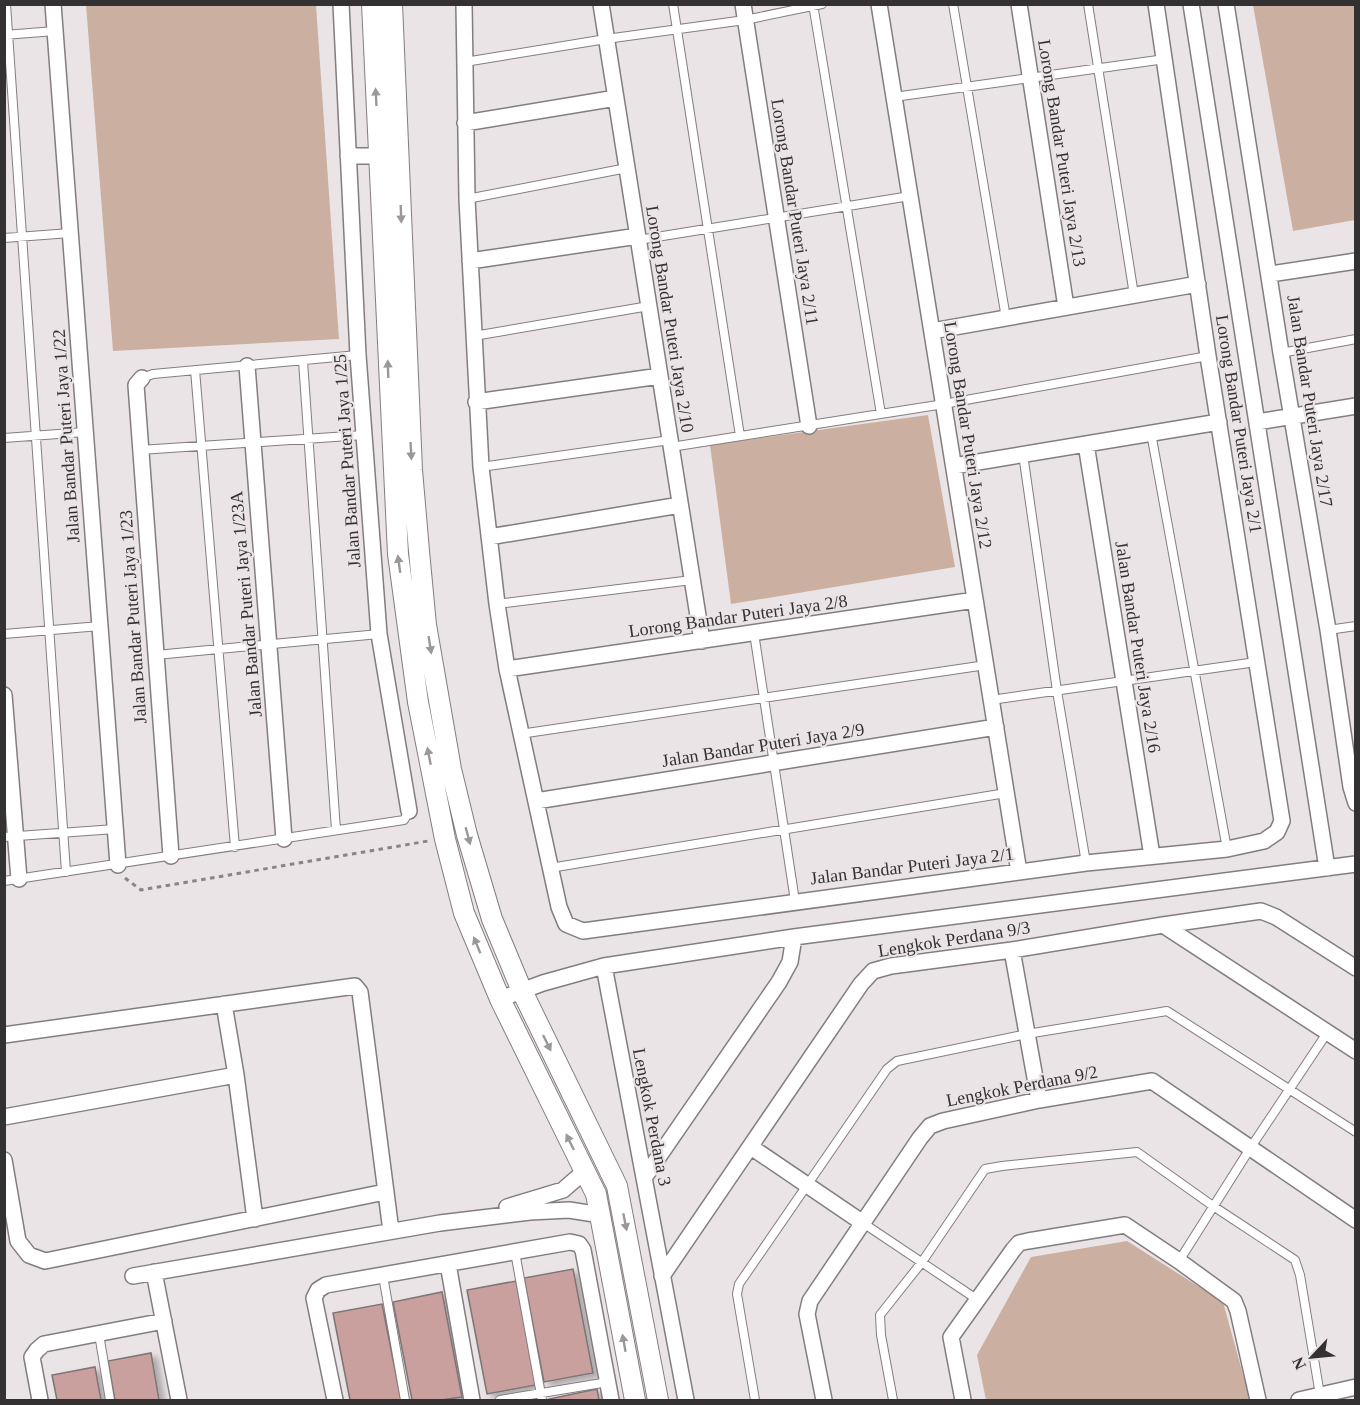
<svg xmlns="http://www.w3.org/2000/svg" width="1360" height="1405" viewBox="0 0 1360 1405" font-family="'Times New Roman',serif">
<defs>
<filter id="shadow"><feDropShadow dx="6" dy="4" stdDeviation="3" flood-color="#0004"/></filter>
</defs>
<rect width="100%" height="100%" fill="#ebe4e6"/>
<path fill="#cbb0a2" d="M86 5H316L339 339 113 351Z
M1253 5H1355V220L1293 231Z
M928 415 955 567 731 604 710 445Z
M1127 1241 1223 1302 1250 1400H986L977 1355 1031 1257Z"/>
<path fill="#c9a09e" stroke="#7c7575" stroke-width="1.5" filter="url(#shadow)" d="M573 1269 593 1373 544 1382 524 1278Z
M516 1281 536 1385 487 1394 467 1290Z
M442 1292 462 1397 441 1400H412L393 1302Z
M382 1304 401 1400H350L333 1313Z
M151 1353 159 1400H115L108 1361Z
M95 1367 101 1400H57L52 1375Z
M597 1389 599 1400H549V1399Z"/>
<g fill="none" stroke-linecap="round" stroke-linejoin="round">
<defs>
<path id="service" d="M6 4 66 872
M673 4 740 436
M813 4 881 414
M953 4 1006 318
M1088 4 1134 295
M4 35 55 31
M465 62 606 39 745 20 822 4
M894 97 1165 59
M467 199 627 168
M4 238 70 233
M638 240 910 196
M474 336 649 306
M1281 353 1356 339
M303 361 336 830
M195 370 235 847
M142 378 153 374 358 355
M1151 433 1227 849
M4 438 85 432
M671 447 944 404 1208 356
M140 450 364 435
M1023 454 1057 691 1086 863
M481 467 670 440
M497 604 692 580
M1328 630 1356 626
M754 633 795 901
M4 634 100 626
M156 655 379 634
M991 700 1256 662
M520 734 986 665
M4 837 115 829
M550 868 1006 793
M4 881 404 820 409 811
M863 1223 978 1300
M515 1252 542 1400
M1179 1261 1251 1147 1327 1033
M383 1276 405 1400
M99 1334 110 1400
M500 1400 608 1382
M755 1400 737 1294 739 1284 887 1069 897 1061 1027 1034 1167 1011 1356 1132
M893 1400 881 1335 880 1315 922 1262 985 1169 1002 1166 1137 1152 1213 1206 1295 1260 1300 1275 1320 1395"/>
<path id="minor" d="M53 4 118 865
M341 4 358 355 379 634 409 811
M464 4 467 199 481 467 497 604 507 669 559 907 566 924 583 931 1086 863 1227 849 1264 841 1277 832 1282 821 1208 356 1156 4
M601 4 702 641
M743 4 809 426
M879 4 1019 872
M1019 4 1066 307
M1191 4 1327 868
M1226 4 1281 353 1328 630 1351 787 1356 803
M465 123 616 98
M348 156H390
M470 261 638 236
M1270 274 1356 261
M932 331 1198 284
M247 366 284 839
M142 378 136 385 171 856
M476 402 660 376
M1257 422 1356 406
M1086 444 1152 856
M954 466 1219 422
M489 537 680 505
M507 669 975 600
M4 695 19 879
M536 801 996 727
M1163 925 1261 911 1276 917 1356 968
M1012 950 1039 1100
M604 966 686 1400
M500 999 543 983 604 966 794 937 1356 864
M224 1004 236 1075 255 1219
M4 1035 355 986 360 992 391 1231
M4 1117 236 1075
M751 1147 863 1223
M4 1160 18 1241 29 1255 45 1261 385 1192
M644 1178 779 982 790 962 794 937
M507 1207 563 1190 585 1171
M448 1264 472 1400
M154 1272 179 1400
M133 1276 440 1223 530 1212 569 1210 601 1215
M662 1276 861 984 873 971 891 966 1012 950 1163 925 1356 1051
M40 1400 32 1357 37 1350 44 1344 164 1321
M335 1400 314 1298 318 1290 326 1285 570 1242 579 1244 583 1250 611 1400
M824 1400 807 1314 810 1301 920 1138 930 1126 943 1121 1039 1100 1152 1081 1356 1220
M963 1400 951 1337 1013 1250 1019 1243 1028 1241 1125 1225 1179 1261 1234 1301 1238 1311 1258 1400
M1299 1400 1356 1387"/>
<path id="tertiary" d="M372 4 398 554 418 702 445 839 464 913 500 999 596 1194 635 1400
M392 4 412 470 419 551 426 625 451 769 467 835 492 919 522 991 617 1186 658 1400"/>
</defs>
<use href="#service" stroke="#847d80" stroke-width="10"/>
<use href="#minor" stroke="#847d80" stroke-width="18"/>
<use href="#tertiary" stroke="#847d80" stroke-width="22"/>
<path stroke="#898485" stroke-width="3" stroke-dasharray="4.5 4.5" stroke-linecap="butt" d="M125 878 141 890 428 841"/>
<use href="#service" stroke="#fff" stroke-width="8"/>
<use href="#minor" stroke="#fff" stroke-width="15"/>
<use href="#tertiary" stroke="#fff" stroke-width="20"/>
</g>
<defs><path id="oneway-solid" d="M-6-.8H1V-3.2L6.5 0L1 3.2V.8H-6Z" transform="scale(1.5)"/></defs>
<g fill="#9a9898">
<use href="#oneway-solid" transform="translate(376 97) rotate(-93)"/>
<use href="#oneway-solid" transform="translate(401 214) rotate(88)"/>
<use href="#oneway-solid" transform="translate(388 369) rotate(-92)"/>
<use href="#oneway-solid" transform="translate(411 451) rotate(87)"/>
<use href="#oneway-solid" transform="translate(399 564) rotate(-98)"/>
<use href="#oneway-solid" transform="translate(430 645) rotate(81)"/>
<use href="#oneway-solid" transform="translate(429 756) rotate(-101)"/>
<use href="#oneway-solid" transform="translate(468 836) rotate(75)"/>
<use href="#oneway-solid" transform="translate(477 945) rotate(-112)"/>
<use href="#oneway-solid" transform="translate(547 1043) rotate(64)"/>
<use href="#oneway-solid" transform="translate(570 1142) rotate(-116)"/>
<use href="#oneway-solid" transform="translate(625 1222) rotate(79)"/>
<use href="#oneway-solid" transform="translate(624 1343) rotate(-100)"/>
</g>
<g text-anchor="middle" stroke-width="4.5" stroke-linejoin="round" paint-order="stroke">
<g font-size="18" fill="#343132" stroke="#ebe4e6">
<text transform="translate(1062 153) rotate(81)" y="6">Lorong Bandar Puteri Jaya 2/13</text>
<text transform="translate(795 212) rotate(81)" y="6">Lorong Bandar Puteri Jaya 2/11</text>
<text transform="translate(670 319) rotate(81)" y="6">Lorong Bandar Puteri Jaya 2/10</text>
<text transform="translate(1310 401) rotate(81)" y="6">Jalan Bandar Puteri Jaya 2/17</text>
<text transform="translate(1239 424) rotate(81)" y="6">Lorong Bandar Puteri Jaya 2/1</text>
<text transform="translate(968 435) rotate(81)" y="6">Lorong Bandar Puteri Jaya 2/12</text>
<text transform="translate(66 436) rotate(-94)" y="6">Jalan Bandar Puteri Jaya 1/22</text>
<text transform="translate(347 461) rotate(-94)" y="6">Jalan Bandar Puteri Jaya 1/25</text>
<text transform="translate(246 604) rotate(-95)" y="6">Jalan Bandar Puteri Jaya 1/23A</text>
<text transform="translate(738 616) rotate(-8)" y="6">Lorong Bandar Puteri Jaya 2/8</text>
<text transform="translate(133 617) rotate(-94)" y="6">Jalan Bandar Puteri Jaya 1/23</text>
<text transform="translate(1138 647) rotate(81)" y="6">Jalan Bandar Puteri Jaya 2/16</text>
<text transform="translate(763 745) rotate(-9)" y="6">Jalan Bandar Puteri Jaya 2/9</text>
<text transform="translate(912 866) rotate(-7)" y="6">Jalan Bandar Puteri Jaya 2/1</text>
<text transform="translate(954 939) rotate(-9)" y="6">Lengkok Perdana 9/3</text>
<text transform="translate(1022 1086) rotate(-11)" y="6">Lengkok Perdana 9/2</text>
<text transform="translate(652 1117) rotate(79)" y="6">Lengkok Perdana 3</text>
</g>
</g>
<rect width="1360" height="1405" fill="none" stroke="#343132" stroke-width="12"/>
<g transform="translate(1312 1357) rotate(244)" stroke="#ebe4e6" stroke-width="4.5" paint-order="stroke">
<path d="M0-4.5L10 22L0 15L-10 22Z" fill="#343132"/>
<text y="-9" font-size="16" font-weight="bold" text-anchor="middle" fill="#343132">N</text>
</g>
</svg>
